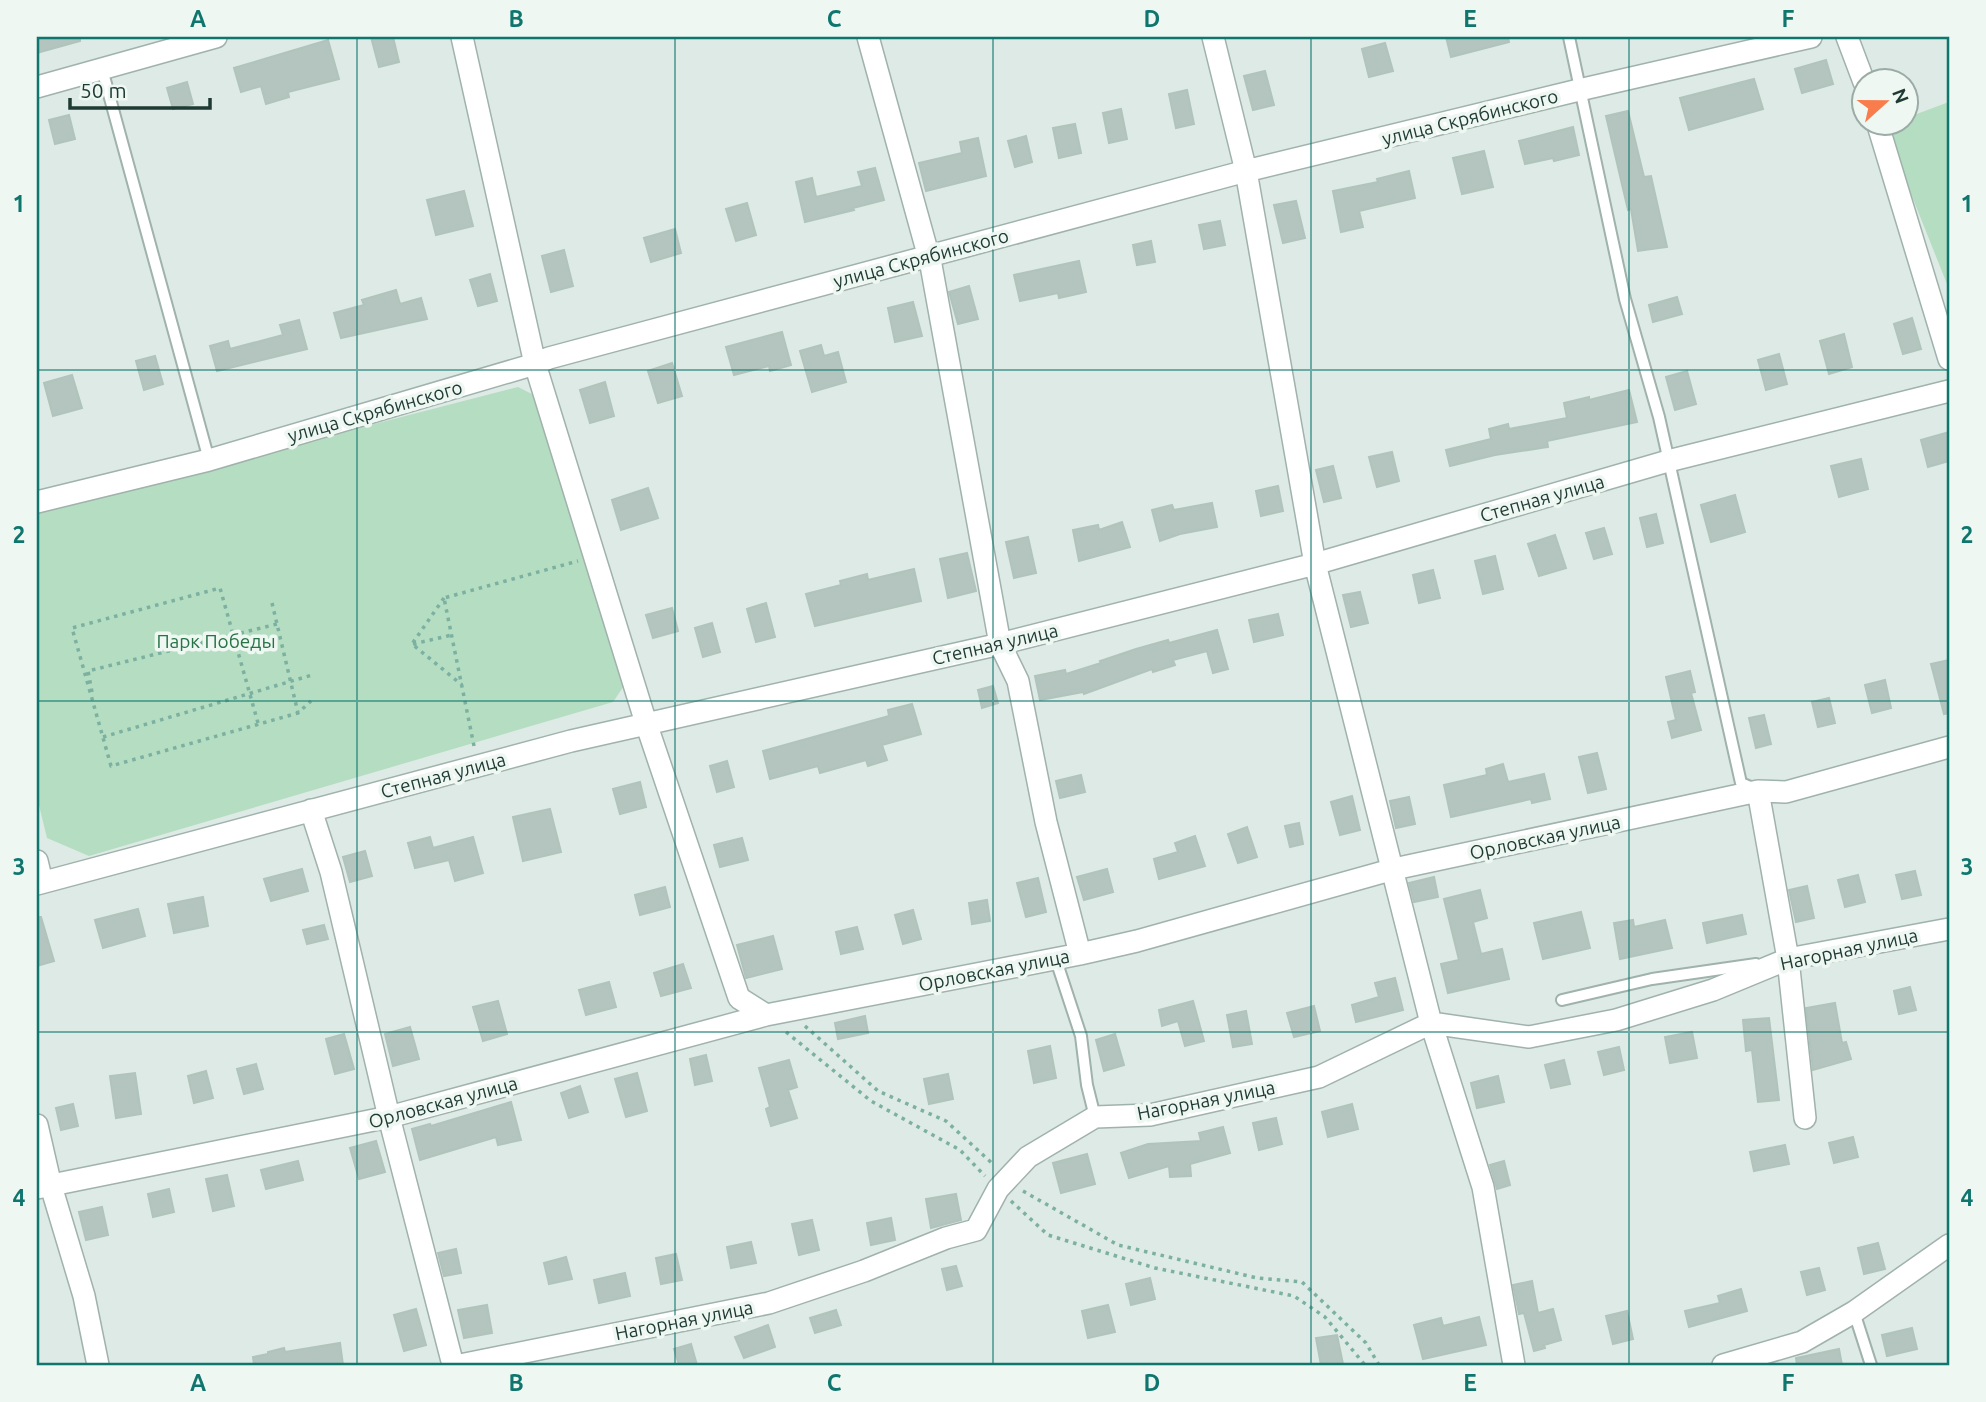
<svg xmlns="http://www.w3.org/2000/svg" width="1986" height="1402" viewBox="0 0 1986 1402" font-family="Ubuntu,sans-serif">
<rect width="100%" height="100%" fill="#ddeae5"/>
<path fill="#b4ddc1" d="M1949 102V289L1884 126 1894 123 1906 122V118Z
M518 387 542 399 628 680 613 702 89 856 47 838 37 797V511Z"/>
<path fill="#b3c5be" stroke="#b0c4bc" stroke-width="2" d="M37 37H80V41L37 53Z
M371 37H393L399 62 379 67Z
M1446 37H1508L1509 42 1451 57Z
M328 40 339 79 288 92 289 97 266 104 261 86 241 92 234 68Z
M1385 43 1393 71 1369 77 1362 49Z
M1826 60 1833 84 1802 93 1795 69Z
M1265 71 1274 105 1253 110 1244 76Z
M1754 79 1763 109 1689 130 1680 98Z
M187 82 193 104 173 109 167 88Z
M1187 90 1194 124 1176 128 1169 94Z
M1121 109 1127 139 1109 143 1103 113Z
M1628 111 1644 177 1651 176 1667 247 1638 251 1631 209 1628 210 1606 116Z
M69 115 75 139 55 144 49 120Z
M1075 124 1081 153 1059 158 1053 128Z
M1573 127 1579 155 1554 161 1553 158 1525 164 1519 141Z
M1026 136 1032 162 1015 167 1008 141Z
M978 138 986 176 926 191 919 163 962 153 960 142Z
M1484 151 1493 187 1462 194 1453 158Z
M875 168 884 200 853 208 854 210 805 222 796 182 812 178 816 197 862 186 858 172Z
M1409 171 1415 198 1359 211 1363 227 1341 232 1333 191 1378 182 1377 179Z
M464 191 473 226 436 235 427 200Z
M1296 201 1305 238 1283 243 1274 205Z
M747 203 756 235 736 241 726 209Z
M1220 221 1225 245 1204 249 1199 225Z
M675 229 681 253 651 262 644 238Z
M1151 241 1155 262 1137 265 1133 245Z
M564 250 573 286 551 292 542 256Z
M1079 261 1086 292 1059 298 1058 293 1020 301 1014 275Z
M490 274 497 301 478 306 470 280Z
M969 286 978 319 958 324 949 292Z
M396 290 400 304 421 298 427 319 341 338 334 313 364 305 362 300Z
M1677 297 1682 314 1653 322 1649 305Z
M913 302 922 336 895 342 888 308Z
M1912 318 1921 349 1903 354 1894 324Z
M299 320 307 349 217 371 210 346 228 341 230 349 283 335 280 325Z
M782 332 791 365 770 371 769 366 734 375 726 347Z
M1844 334 1852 367 1829 374 1820 341Z
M821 345 824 356 838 352 846 382 812 392 800 351Z
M1779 354 1787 384 1766 390 1758 360Z
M155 356 163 384 144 390 136 361Z
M672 363 682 396 658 403 648 371Z
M1687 371 1696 404 1675 410 1666 377Z
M72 375 82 408 53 416 44 383Z
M605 382 614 416 590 423 580 390Z
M1629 390 1637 422 1547 441 1548 447 1495 455 1450 466 1446 450 1491 439 1489 429 1508 424 1509 429 1567 418 1564 403 1589 397V400Z
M1949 432V461L1928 467 1921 440Z
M1392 452 1399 481 1377 487 1369 457Z
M1861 459 1868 489 1839 497 1831 466Z
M1333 466 1341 498 1324 502 1316 470Z
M1278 486 1283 511 1261 516 1256 491Z
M648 488 658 518 621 530 612 500Z
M1735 495 1745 532 1711 542 1701 505Z
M1212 503 1217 527 1180 534 1160 541 1152 510 1172 505 1174 510Z
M1656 514 1663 543 1647 547 1640 518Z
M1122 522 1130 547 1079 561 1073 530 1098 525 1099 530Z
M1604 528 1612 554 1594 559 1586 533Z
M1555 535 1566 568 1539 576 1528 544Z
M1028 537 1036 573 1014 578 1006 542Z
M967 553 976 591 948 598 940 559Z
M1495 556 1503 589 1483 594 1475 561Z
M914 569 921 601 815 626 806 594 841 585 840 581 867 574 868 580Z
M1433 570 1440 598 1419 603 1413 575Z
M1360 592 1368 623 1351 627 1343 595Z
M766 603 775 637 756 642 747 609Z
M672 608 678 631 653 638 646 615Z
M1278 614 1283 635 1254 642 1249 620Z
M712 623 720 652 703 657 695 628Z
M1217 630 1228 669 1213 673 1207 651 1173 660 1175 665 1153 672 1152 669 1084 694 1083 692 1040 700 1035 676 1065 670 1066 674 1101 663 1100 661 1136 649 1168 640 1169 643Z
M1949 660V713L1944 714 1931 664Z
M1690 671 1695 692 1691 693 1701 730 1672 738 1668 722 1676 720 1666 677Z
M1885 680 1891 708 1872 713 1865 685Z
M993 686 998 703 982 708 978 690Z
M1829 698 1835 723 1818 727 1812 702Z
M912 704 921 734 882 745 887 760 868 766 866 760 820 773 818 766 770 779 763 751 889 716 888 710Z
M1764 715 1771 744 1756 748 1749 718Z
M1597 753 1606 789 1588 793 1579 757Z
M727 761 734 787 717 792 710 766Z
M1503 764 1508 782 1544 774 1550 799 1532 803 1531 799 1451 817 1444 785 1487 775 1486 769Z
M1081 775 1085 792 1060 798 1056 781Z
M640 782 646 807 620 814 613 789Z
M1352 796 1360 830 1340 835 1331 802Z
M1409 797 1415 824 1396 828 1390 801Z
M550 809 561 852 523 861 513 817Z
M1299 823 1303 844 1290 847 1285 826Z
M1247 827 1257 857 1238 863 1228 834Z
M1195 836 1205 866 1159 879 1154 859 1178 852 1175 843Z
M430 837 433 848 473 837 483 873 455 881 449 860 415 868 408 843Z
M742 838 748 860 720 867 714 845Z
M365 851 372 876 350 882 343 857Z
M302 869 308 891 271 901 264 879Z
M1107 869 1113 892 1084 900 1077 877Z
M1915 871 1921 895 1902 899 1896 875Z
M1858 875 1865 902 1845 907 1838 880Z
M1434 877 1438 897 1414 902 1409 883Z
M1038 878 1046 912 1026 917 1017 883Z
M1807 886 1814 918 1796 922 1789 890Z
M665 887 670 907 640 915 635 895Z
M1480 890 1487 918 1473 922 1481 954 1502 949 1509 979 1448 993 1441 964 1459 960 1444 899Z
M203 897 208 926 174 933 168 904Z
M987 900 990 921 972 924 969 903Z
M138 909 145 936 103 948 95 920Z
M913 910 921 939 903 944 895 915Z
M1581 912 1590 948 1543 959 1534 923Z
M1742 915 1746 934 1707 943 1703 923Z
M37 917H41L54 961 37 966Z
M1633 920 1634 927 1665 920 1672 948 1620 959 1614 923Z
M324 925 328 939 307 944 303 930Z
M857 927 863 949 841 954 836 932Z
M773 936 782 969 746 978 737 945Z
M683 964 691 988 661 996 654 973Z
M1395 978 1403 1010 1356 1022 1352 1005 1379 997 1375 983Z
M609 982 616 1007 586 1015 579 990Z
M1910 987 1916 1010 1899 1014 1894 991Z
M498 1001 507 1034 483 1041 473 1007Z
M1193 1001 1204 1041 1185 1046 1178 1021 1162 1026 1159 1010Z
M1835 1003 1842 1043 1846 1042 1851 1059 1813 1070 1806 1008Z
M1314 1006 1320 1031 1294 1037 1287 1013Z
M1246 1011 1252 1044 1233 1047 1227 1015Z
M865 1016 868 1033 838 1039 835 1023Z
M1769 1018 1779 1100 1758 1102 1752 1050 1746 1051 1743 1020Z
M410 1027 419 1059 393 1066 385 1034Z
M1692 1032 1697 1058 1670 1063 1665 1037Z
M344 1034 354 1069 335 1074 326 1039Z
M1115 1034 1124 1065 1104 1071 1096 1040Z
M1050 1046 1056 1078 1034 1083 1028 1051Z
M1619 1047 1624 1070 1604 1075 1598 1052Z
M706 1055 712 1081 695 1085 690 1059Z
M789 1060 797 1087 788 1090 797 1118 771 1126 766 1109 770 1107 759 1068Z
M1564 1060 1570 1084 1551 1088 1545 1065Z
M256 1064 263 1089 244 1094 237 1069Z
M206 1071 213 1098 194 1103 188 1076Z
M135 1073 141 1114 116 1118 110 1076Z
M637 1073 647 1111 626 1117 615 1079Z
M948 1074 953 1099 929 1104 924 1079Z
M1498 1076 1504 1102 1477 1108 1471 1083Z
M580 1086 588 1112 569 1118 561 1093Z
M511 1102 521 1140 498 1145 496 1137 420 1160 412 1129 430 1124 431 1126Z
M73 1104 78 1126 61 1130 56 1108Z
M1352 1104 1358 1129 1328 1137 1322 1112Z
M1276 1118 1282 1144 1259 1150 1253 1123Z
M1223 1127 1230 1153 1190 1164 1191 1176 1170 1177 1169 1166 1129 1178 1121 1153 1148 1144 1201 1141 1199 1133Z
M1853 1137 1858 1157 1834 1163 1829 1143Z
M376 1141 385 1172 359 1179 350 1148Z
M1785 1145 1789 1164 1754 1171 1750 1152Z
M1087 1154 1095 1184 1061 1193 1053 1163Z
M298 1161 303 1180 266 1189 261 1170Z
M1504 1161 1510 1185 1497 1189 1490 1165Z
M227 1175 234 1206 213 1211 206 1179Z
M169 1189 174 1212 153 1217 148 1194Z
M956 1194 961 1220 931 1228 926 1199Z
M102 1207 108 1235 86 1240 79 1212Z
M891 1218 895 1240 871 1245 867 1223Z
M812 1220 819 1250 799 1255 792 1224Z
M751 1242 756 1263 731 1268 727 1247Z
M1878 1243 1885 1269 1864 1274 1858 1248Z
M456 1249 461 1273 444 1276 438 1253Z
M676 1254 682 1280 661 1284 656 1258Z
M566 1257 572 1279 549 1284 544 1263Z
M956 1266 962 1286 947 1290 942 1269Z
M1819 1268 1825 1290 1807 1295 1801 1272Z
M625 1273 630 1296 599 1303 594 1280Z
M1150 1278 1155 1299 1131 1305 1126 1284Z
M1532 1281 1538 1313 1553 1309 1561 1340 1544 1345 1545 1348 1534 1351 1524 1313 1519 1314 1513 1285Z
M1741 1289 1747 1311 1689 1327 1685 1311 1720 1303 1718 1296Z
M487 1305 492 1333 464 1338 458 1310Z
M1108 1305 1115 1332 1088 1338 1082 1311Z
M416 1309 426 1345 404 1351 394 1315Z
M836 1310 841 1325 815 1333 810 1318Z
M1627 1311 1633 1339 1613 1344 1606 1316Z
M1479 1317 1486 1345 1423 1359 1414 1325 1441 1318 1443 1326Z
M768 1325 775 1347 744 1358 735 1337Z
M1912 1328 1917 1349 1887 1356 1882 1335Z
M1337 1335 1343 1364 1321 1365 1316 1338Z
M340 1343 343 1365H254L253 1357 268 1354V1352L284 1348 285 1352Z
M691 1344 697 1365H679L674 1349Z
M1839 1349 1842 1365H1797L1796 1358Z"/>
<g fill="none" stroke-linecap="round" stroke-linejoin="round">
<defs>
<path id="service" d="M1569 37 1625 299 1659 417 1741 783 1755 789
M102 69 209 460
M1055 957 1081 1036 1087 1085 1095 1117
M1562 1000 1652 979 1756 964
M1854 1312 1871 1365"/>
<path id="minor" d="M462 37 535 364 646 723 739 998 766 1015
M868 37 931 265 1000 644 1018 681 1046 822 1080 954
M1213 37 1246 171 1315 564 1431 1023 1483 1187 1514 1365
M1847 37 1864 82
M37 87 216 37
M1877 122 1949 359
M37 502 209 460 535 364 549 358 1246 171 1579 90 1811 37
M1758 791 1788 959 1805 1118
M311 810 331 872 389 1117 453 1365
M37 861 42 882
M37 884 571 741 1000 644 1315 564 1668 461 1949 391
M37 1125 51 1186 84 1296 98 1365
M37 1188 389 1117 766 1015 1080 954 1137 941 1394 869 1758 791 1786 792 1949 747
M460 1365 769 1303 864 1271 946 1238 976 1230 998 1189 1028 1157 1095 1117 1150 1115 1319 1077 1431 1023 1529 1037 1616 1020 1713 990 1788 959 1949 929
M1723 1365 1802 1342 1854 1312 1949 1245"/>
</defs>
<use href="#service" stroke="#a0b2ac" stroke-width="14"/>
<use href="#minor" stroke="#a0b2ac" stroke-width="24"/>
<path stroke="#7cb0a1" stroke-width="3.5" stroke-dasharray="3.5 5" stroke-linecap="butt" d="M444 598 412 644 462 685
M272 603 298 713
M413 644 452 635
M92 692 88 671 277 624
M258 723 220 588 72 628 111 766 298 713 311 701
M103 737 312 675
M474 746 444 598 578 561
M805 1026 878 1091 946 1121 994 1165
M786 1032 871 1101 960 1150 985 1176
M1023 1191 1118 1245 1257 1278 1302 1282 1366 1343 1379 1365
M1011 1201 1048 1235 1155 1268 1294 1296 1325 1317 1365 1365"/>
<use href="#service" stroke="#fff" stroke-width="10"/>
<use href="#minor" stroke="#fff" stroke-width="21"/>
</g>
<path fill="none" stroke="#0f766e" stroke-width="2" stroke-opacity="0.55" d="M357 37V1365M675 37V1365M993 37V1365M1311 37V1365M1629 37V1365M37 370H1949M37 701H1949M37 1032H1949"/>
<g text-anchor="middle" stroke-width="7" stroke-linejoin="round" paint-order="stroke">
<g font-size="19" fill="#1e3a33" stroke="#eef7f2">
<text transform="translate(1470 117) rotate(-14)" y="7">улица Скрябинского</text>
<text transform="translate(921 258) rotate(-15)" y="7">улица Скрябинского</text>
<text transform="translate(375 411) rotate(-16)" y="7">улица Скрябинского</text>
<text transform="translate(1542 498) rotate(-16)" y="7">Степная улица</text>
<text transform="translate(995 644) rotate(-13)" y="7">Степная улица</text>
<text transform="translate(443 775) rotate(-15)" y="7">Степная улица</text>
<text transform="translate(1545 837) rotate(-12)" y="7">Орловская улица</text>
<text transform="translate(1849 949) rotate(-12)" y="7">Нагорная улица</text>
<text transform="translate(994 970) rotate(-11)" y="7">Орловская улица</text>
<text transform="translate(1206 1100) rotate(-11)" y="7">Нагорная улица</text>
<text transform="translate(443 1102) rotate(-15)" y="7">Орловская улица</text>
<text transform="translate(684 1320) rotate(-11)" y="7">Нагорная улица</text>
</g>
<g font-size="19" fill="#277346" stroke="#eef7f2">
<text x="216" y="648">Парк Победы</text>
</g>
</g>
<rect width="1986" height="1402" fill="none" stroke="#eef7f2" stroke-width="77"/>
<g transform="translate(1885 102) rotate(69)"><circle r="33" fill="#eef7f2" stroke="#9baba6" stroke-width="2"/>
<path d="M0-5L12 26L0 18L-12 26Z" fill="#f97c4c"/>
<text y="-10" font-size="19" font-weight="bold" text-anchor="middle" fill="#1e3a33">N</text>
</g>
<path d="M70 98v10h140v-10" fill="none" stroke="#1e3a33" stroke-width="3.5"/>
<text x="80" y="98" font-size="21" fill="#1e3a33" stroke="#eef7f2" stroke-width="5" paint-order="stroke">50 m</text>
<rect x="38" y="38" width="1910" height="1326" fill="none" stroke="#0f766e" stroke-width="2.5"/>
<g font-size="23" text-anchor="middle" font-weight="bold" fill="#0f766e">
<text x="198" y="27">A</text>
<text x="516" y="27">B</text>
<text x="834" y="27">C</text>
<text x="1152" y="27">D</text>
<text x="1470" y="27">E</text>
<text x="1788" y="27">F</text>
<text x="19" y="212">1</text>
<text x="1967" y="212">1</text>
<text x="19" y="543">2</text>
<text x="1967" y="543">2</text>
<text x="19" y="875">3</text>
<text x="1967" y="875">3</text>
<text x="19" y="1206">4</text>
<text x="1967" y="1206">4</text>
<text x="198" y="1391">A</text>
<text x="516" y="1391">B</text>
<text x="834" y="1391">C</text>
<text x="1152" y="1391">D</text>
<text x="1470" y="1391">E</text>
<text x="1788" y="1391">F</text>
</g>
</svg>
